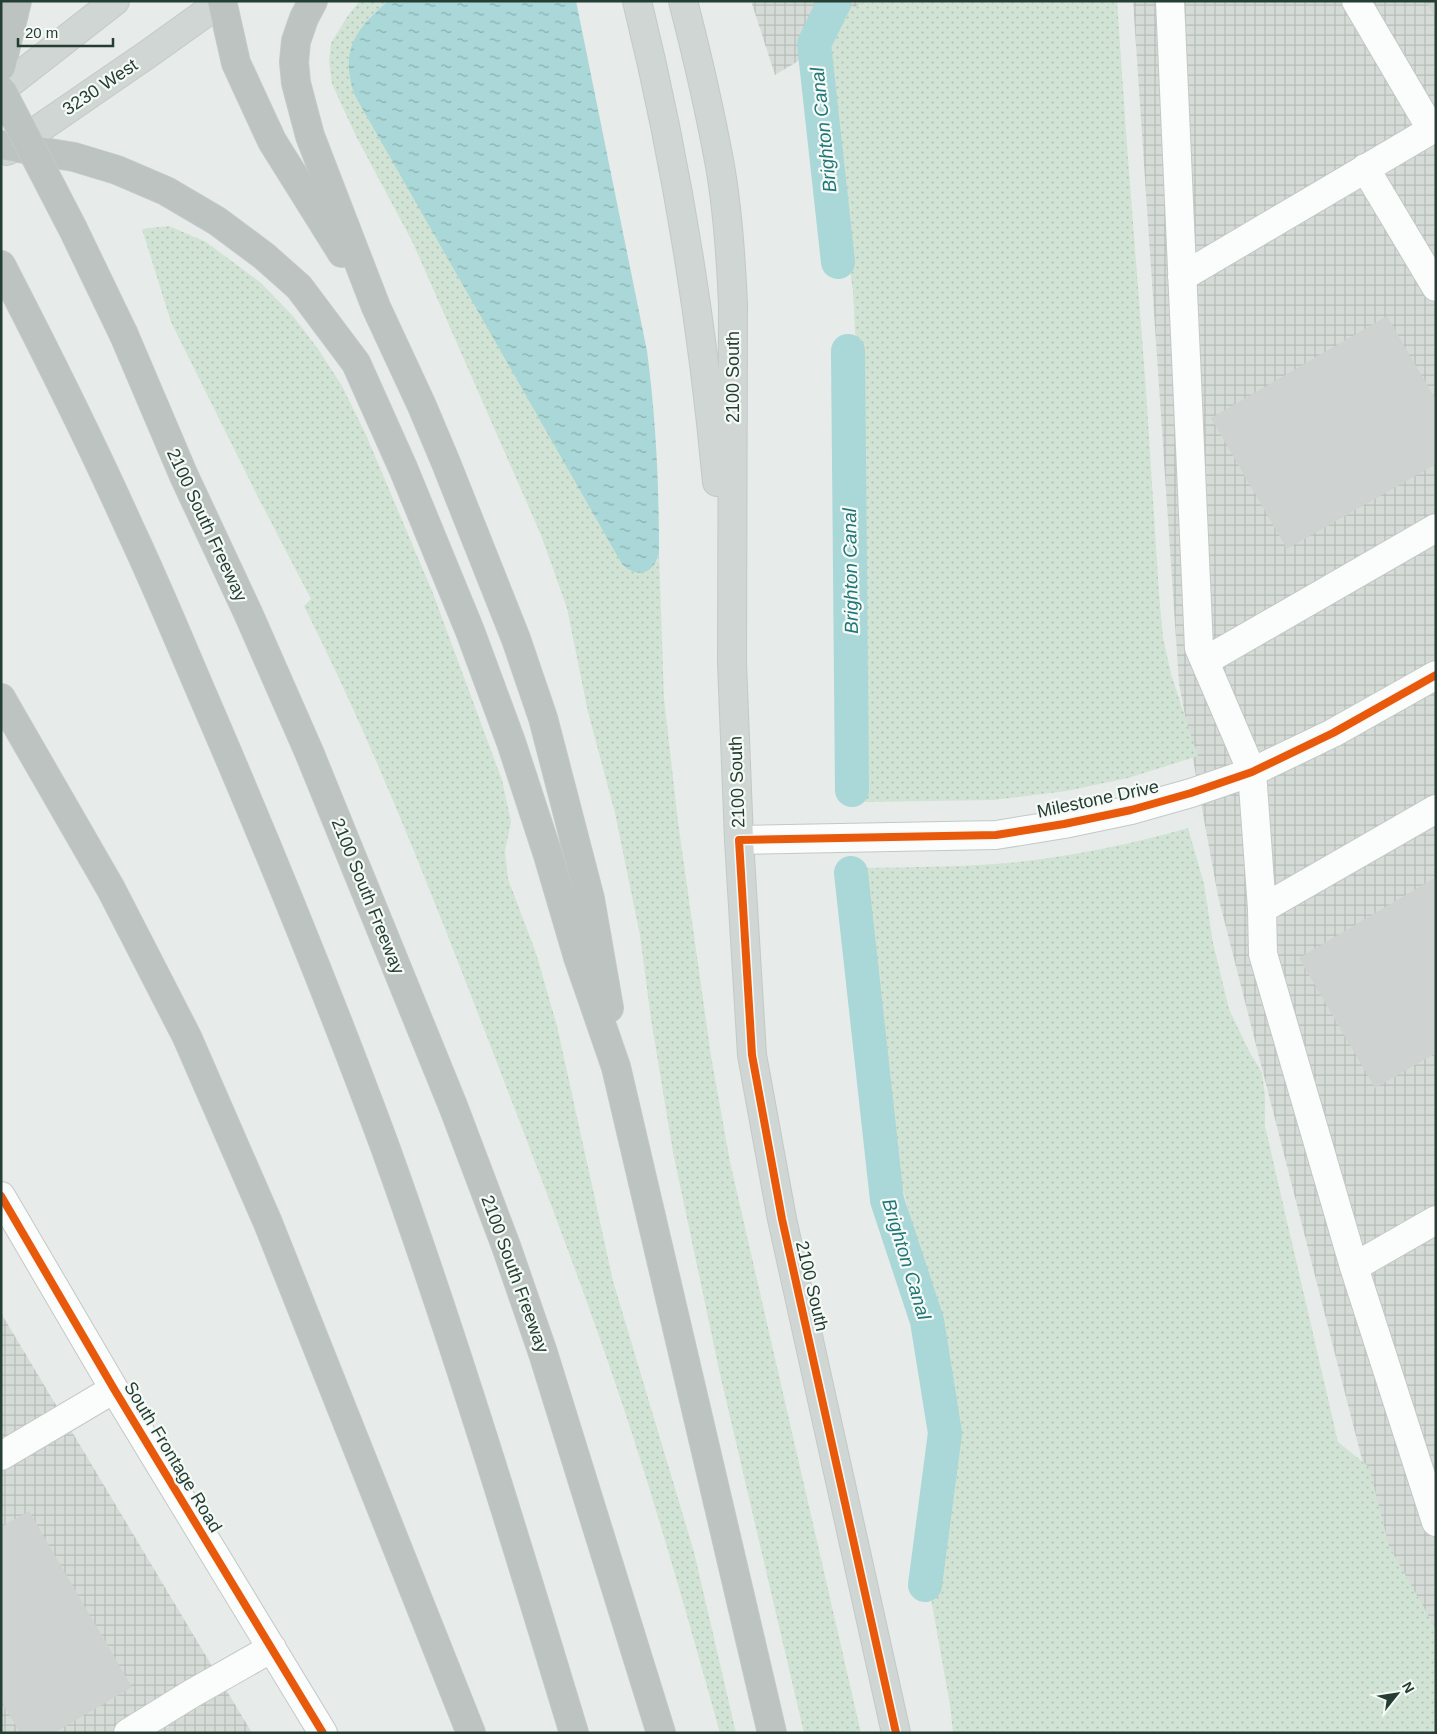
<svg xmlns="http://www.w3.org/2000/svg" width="1437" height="1734" viewBox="0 0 1437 1734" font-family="Helvetica,sans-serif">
<defs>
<pattern id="industrial-grid" width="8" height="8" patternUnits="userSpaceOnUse" patternTransform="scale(1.25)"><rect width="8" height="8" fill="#d5dcd8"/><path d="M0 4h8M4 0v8" fill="none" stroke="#b7beba"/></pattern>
<pattern id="grass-dots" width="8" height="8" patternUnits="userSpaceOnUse" patternTransform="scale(1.25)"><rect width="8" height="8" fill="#d1e3d4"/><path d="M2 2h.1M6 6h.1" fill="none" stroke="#b3c4b7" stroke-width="1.8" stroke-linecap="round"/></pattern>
<pattern id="water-ripples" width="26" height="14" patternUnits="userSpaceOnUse" patternTransform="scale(1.25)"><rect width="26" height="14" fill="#aad7d7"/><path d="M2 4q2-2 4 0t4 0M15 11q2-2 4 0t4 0" fill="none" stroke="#8ab0af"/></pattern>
</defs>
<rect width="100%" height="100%" fill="#e7ebe9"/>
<path fill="url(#industrial-grid)" d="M751 1H898L775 75Z
M1133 1H1436V1638L1382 1538 1218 896 1179 683Z
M1 1313 252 1733H1Z"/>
<path fill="url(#grass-dots)" d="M360 1H388C381 8 371 14 365 23 348 43 347 70 354 94L657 562 659 554 664 698 678 822 711 1056 730 1162 861 1733H804L720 1374 673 1152 651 1019 640 935 615 813 588 712 567 608 541 535 413 243 356 136 332 84 329 61 331 43 349 14Z
M865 1H1117L1127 146 1146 390 1159 594 1163 638 1171 674 1198 756 1128 778 1066 791 993 800 865 802 861 447 853 291 825 88 821 51 834 26 846 12Z
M169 226 206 242 261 283 293 316 318 349 342 386 366 435 432 591 502 780 511 822 505 851 508 879 536 953 557 1026 613 1281 694 1552 736 1733H720C689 1622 658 1511 622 1403 580 1278 533 1156 486 1034 430 889 374 745 304 606L311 599 259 499 171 322 142 229Z
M1188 828 1204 884 1213 943 1229 1009 1249 1051 1262 1073 1265 1095V1126L1338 1442 1369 1467 1389 1546 1436 1629V1733H953L950 1705 930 1593 956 1448 950 1371 901 1182 863 900V868C917 867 973 867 1027 861 1082 854 1136 843 1188 828Z"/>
<path fill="url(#water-ripples)" d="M388 1H576L647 351C656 419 659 486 659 554 653 574 637 579 622 564L354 94C340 50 355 29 388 1Z"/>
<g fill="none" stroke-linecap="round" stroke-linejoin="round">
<path stroke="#aad7d7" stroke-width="34" d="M835 1 814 44 838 262
M848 351 852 790
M851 873 887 1200 927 1321 945 1433 925 1585"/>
</g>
<path fill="#ced2d0" d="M1426 1H1436V19Z
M1387 316 1436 400V464L1287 549 1211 418Z
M1436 877V1053L1375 1088 1299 958Z
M29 1511 132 1687 54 1733H20L1 1701V1527Z"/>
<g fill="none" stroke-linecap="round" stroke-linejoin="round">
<defs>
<path id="minor" d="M1170 1 1199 648 1252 772 1262 909 1263 954 1354 1267 1436 1220
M1356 1 1431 129
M1365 168 1436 287
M1182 277 1436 127
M1205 661 1436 528
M739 840 996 835 1064 824 1131 810 1191 793 1252 772 1333 733 1436 675
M1262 909 1436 809
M1 1196 114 1389 323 1733
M1354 1267 1436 1522
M1 1456 114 1389
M128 1733 191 1694 272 1648"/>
<path id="major" d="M637 1C676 159 702 320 717 482
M683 1C697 55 710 111 720 166 728 212 731 258 733 304L732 663 739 840 752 1055 782 1219 896 1733
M1 90 115 1
M7 151 148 54 222 1"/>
<path id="highway" d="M222 1 236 63 272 141 342 253
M313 1 304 18 296 41 294 62 296 83 310 136 376 307 422 406 446 463 516 639 543 718 590 899 609 1008
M1 67 17 1
M1 145 74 157 117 170 166 191 217 221 264 256 299 287 356 363 403 468 470 631 511 742 548 855 578 957 616 1067 772 1733
M1 265C46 352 90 440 130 529 156 584 179 640 203 696 267 844 328 993 384 1144 454 1338 514 1535 574 1733
M124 335 184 476 248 613 309 752 453 1106 506 1246 543 1353 661 1733
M1 698 111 889 187 1037 268 1223 471 1733"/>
</defs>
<use href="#minor" stroke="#c4c8c6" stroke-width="30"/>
<use href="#major" stroke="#c2cac7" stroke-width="30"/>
<use href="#highway" stroke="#c2cac7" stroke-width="30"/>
<use href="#minor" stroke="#fbfcfc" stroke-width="28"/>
<use href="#major" stroke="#cfd6d3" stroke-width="28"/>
<use href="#highway" stroke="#bcc3c0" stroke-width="28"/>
<defs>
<path id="highway-bridge" d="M1 90 73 229 124 335"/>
</defs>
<use href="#highway-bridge" stroke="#c2cac7" stroke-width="30" stroke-linecap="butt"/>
<use href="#highway-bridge" stroke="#bcc3c0" stroke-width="28"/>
<defs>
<path id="cycleway" d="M1 1196 114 1389 323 1733
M896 1733 782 1219 752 1055 739 840 996 835 1064 824 1131 810 1191 793 1252 772 1333 733 1436 675"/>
</defs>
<use href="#cycleway" stroke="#f5faf7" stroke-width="11"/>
<use href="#cycleway" stroke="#e8590c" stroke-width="8"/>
</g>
<g text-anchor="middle" stroke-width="4.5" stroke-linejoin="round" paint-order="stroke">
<g font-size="18" fill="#253e34" stroke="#f5faf7">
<text transform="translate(100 87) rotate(-34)" y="6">3230 West</text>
<text transform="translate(733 377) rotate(-90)" y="6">2100 South</text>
<text transform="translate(207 525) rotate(65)" y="6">2100 South Freeway</text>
<text transform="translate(737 782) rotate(-92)" y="6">2100 South</text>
<text transform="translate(1098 799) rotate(-12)" y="6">Milestone Drive</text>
<text transform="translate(368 896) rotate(68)" y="6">2100 South Freeway</text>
<text transform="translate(515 1274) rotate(70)" y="6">2100 South Freeway</text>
<text transform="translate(812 1286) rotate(77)" y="6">2100 South</text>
<text transform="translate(173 1457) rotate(59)" y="6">South Frontage Road</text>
</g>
<g font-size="19" font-style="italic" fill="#217678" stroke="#f5faf7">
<text transform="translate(823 130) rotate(-96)" y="7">Brighton Canal</text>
<text transform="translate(850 571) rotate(-91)" y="7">Brighton Canal</text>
<text transform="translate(907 1259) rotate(73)" y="7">Brighton Canal</text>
</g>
</g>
<rect width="1437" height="1734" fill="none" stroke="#253e34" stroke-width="5"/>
<g transform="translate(1397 1694) rotate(60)" stroke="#f5faf7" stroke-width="4" paint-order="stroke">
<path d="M0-4L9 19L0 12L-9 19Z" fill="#253e34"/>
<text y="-8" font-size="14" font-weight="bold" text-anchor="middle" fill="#253e34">N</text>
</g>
<path d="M18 38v8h95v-8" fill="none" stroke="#253e34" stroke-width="2.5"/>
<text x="25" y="38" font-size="15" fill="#253e34" stroke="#f5faf7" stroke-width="4" paint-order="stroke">20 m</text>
</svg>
